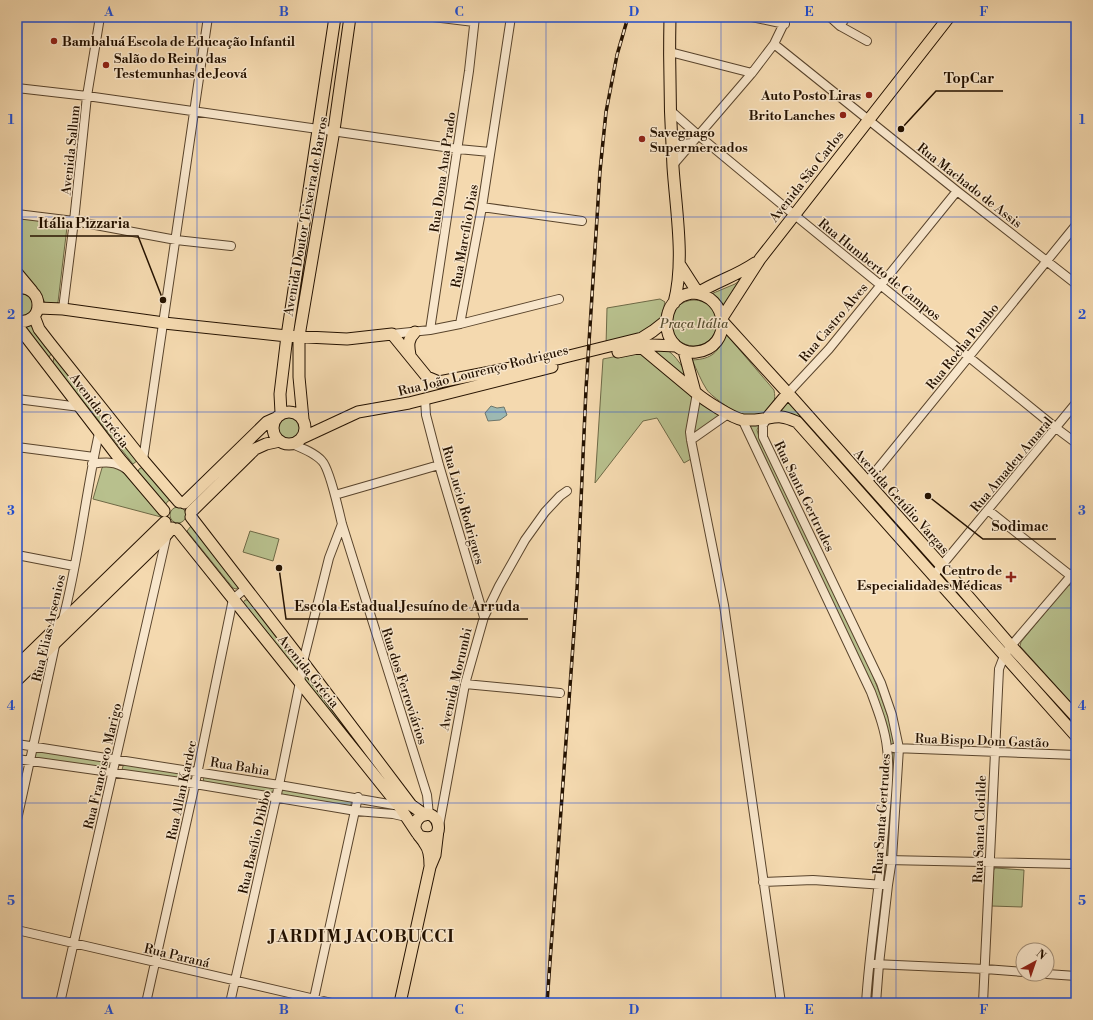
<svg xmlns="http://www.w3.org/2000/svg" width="1093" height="1020" viewBox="0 0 1093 1020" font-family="'Libre Bodoni',serif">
<rect width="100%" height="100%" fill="#f4d9af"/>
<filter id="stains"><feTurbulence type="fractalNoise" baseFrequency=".005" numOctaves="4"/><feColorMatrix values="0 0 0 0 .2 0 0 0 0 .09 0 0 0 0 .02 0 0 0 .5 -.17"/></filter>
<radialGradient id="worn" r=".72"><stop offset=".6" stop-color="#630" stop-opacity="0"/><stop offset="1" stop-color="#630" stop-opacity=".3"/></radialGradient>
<path fill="#b8c08d" stroke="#6e6946" d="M17 218 65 224 67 227 58 302 56 305 49 306 45 302 17 268Z
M747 275 725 309 711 294 735 284Z
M20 293C39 295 35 320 17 315V294Z
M660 299 665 302 661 318 656 327 606 346 607 308Z
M671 323a23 23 0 1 1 46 0a23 23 0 1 1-46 0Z
M35 324 52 353 49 357H47L24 327Z
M726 334 774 390C776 400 774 405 766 411 762 415 751 417 746 417 738 415 712 397 707 390 701 381 697 370 692 360 713 359 718 352 726 334Z
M649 348C654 349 660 348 666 350 675 353 686 372 690 381Z
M633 353 643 354 688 392 692 398 689 427 686 432 691 459 684 463 657 418 643 421 595 483 603 359Z
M54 357H56L138 460 133 464 53 363Z
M787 399 934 565V566L931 565 794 415 779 410Z
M699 400 721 415 693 435Z
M277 428a12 12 0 1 1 24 0a12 12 0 1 1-24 0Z
M748 422H760L757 430 759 437 869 666C874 679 897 734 893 745L890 744 864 669Z
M105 465 121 467 160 513 161 517 93 499 102 468Z
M143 467 171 500 168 501 165 505 138 472 139 469Z
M170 515a8 8 0 1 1 16 0a8 8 0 1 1-16 0Z
M191 526 238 585V588L236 589 233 588 187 531Z
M250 531 279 539 273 561 243 552Z
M1073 584 1076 586V708L1020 646 1021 642 1067 586Z
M245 600H248L300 667 298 670H296L243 603Z
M306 675H307L403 804 304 682V677Z
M36 749 111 762 110 770 36 759 34 756Z
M891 753H894L895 754 889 856 885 854Z
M126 764 189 775 190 777 188 781 122 770 123 766Z
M203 776 274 788V794L204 783Z
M282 789 352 801 350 807 281 794Z
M995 868 1024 870 1022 907 991 906 993 871Z"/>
<path fill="#9db9b2" stroke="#6d766b" d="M491 406 497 408 504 407 507 415 500 420 488 421 485 413Z"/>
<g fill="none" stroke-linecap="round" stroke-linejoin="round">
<defs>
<path id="minor" d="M433 17 474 22
M752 17 785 24
M830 17 840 26 867 41
M840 26 846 17
M774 44 957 191 1076 284
M670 52 752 73
M17 88 87 96 458 149 490 152
M671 111 698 135 786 208 1056 428 1076 443
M672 139C678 144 685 144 692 143
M673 165 752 73 774 44 787 17
M482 207 582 221
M17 214 74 221 176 240 231 246
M63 309 74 221 87 96 100 17
M460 324 482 207 511 17
M430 330 469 71 475 17
M392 334 430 330 460 324 559 299
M697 393 690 432 691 440 724 605 781 1003
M788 393 829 349 957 191
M17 399 80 407
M425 399 426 415 439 465 484 617
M768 417 763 425V437L881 683 892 715 899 748 892 859 888 885 879 964 876 1003
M742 419 871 692C878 711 885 729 887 748 890 771 887 795 885 818 881 880 870 941 866 1003
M691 440 728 414
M292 444C302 448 315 453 322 461 330 469 339 512 342 524L427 795 429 815
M17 447 94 457
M143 460 208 17
M92 464C104 462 116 461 126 469
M867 482 1076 225
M335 495 439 465
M988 510 1076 580
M17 555 74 566
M933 576 1076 403
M62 623C79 560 85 496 99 433
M465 684 560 693
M17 744 279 785 400 806
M894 748 1076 755
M17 759 195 784 356 811 393 814 406 817
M17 820 56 641
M439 826 465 684 484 617 499 586 525 540 545 512 560 496 567 491
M887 860 1076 864
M763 882 813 880 884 885
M17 930 332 1003
M874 964 985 969 1023 972
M1047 974 1076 976
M60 1003 167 534
M146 1003 195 784 233 599 246 588
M230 1003 279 785 300 682 303 662 329 558 342 524
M313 1003 358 797
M983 1003 999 669 1004 656 1011 646 1076 570"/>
<path id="major" d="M670 17C669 67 670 117 673 167 676 211 685 261 674 303
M680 265 698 293
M17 273 32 291
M17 288C45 284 45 326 17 321
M692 293C729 294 734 348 696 352 689 353 681 350 676 346 662 334 664 307 680 297 683 295 688 294 692 293Z
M698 293C717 281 736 276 755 263
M38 308 63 309 164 323 287 336 347 339 392 334 427 377 439 382 561 358 642 338 653 331 667 320
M34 316 39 329 49 342 143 460 179 502
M722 318 760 259 949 17
M723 322 794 400 942 566 1011 646 1076 717
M17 325 119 458 164 511
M641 347 695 392
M684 351 695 392C704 400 732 418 743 420 747 420 752 420 755 420 775 418 778 413 797 422L1076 736
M618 352 653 345 676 346
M410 355C408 345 408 339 415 332
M273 428a16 16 0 1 1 32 0a16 16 0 1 1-32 0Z
M281 413 280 394 287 336 335 17
M768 417 788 393
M303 419 299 377V336L334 130 350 17
M302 438 358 412 409 403 552 367
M184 503 267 422 276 418
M191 512 255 449 266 444 280 441
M191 517 303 662 411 805 425 815
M177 529 399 806 417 833
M17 666 165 522
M17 680 167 534 172 528
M419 836C450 847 439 803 420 817 416 820 415 824 415 828 416 834 422 838 425 844 429 849 430 858 430 865
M400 1003 430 867 435 855 438 830"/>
</defs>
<use href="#minor" stroke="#59442c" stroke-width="10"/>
<use href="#major" stroke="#251200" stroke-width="13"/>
<use href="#minor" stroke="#f8e6cb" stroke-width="8"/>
<use href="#major" stroke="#f4d9af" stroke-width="11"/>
<defs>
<path id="rail" d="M547 1003 577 590 586 389 600 171 606 112 617 55 628 17"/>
</defs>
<use href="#rail" stroke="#251200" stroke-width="3.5"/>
<use href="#rail" stroke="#f8e6cb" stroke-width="2" stroke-dasharray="6" stroke-linecap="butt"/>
</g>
<path fill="none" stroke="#1d4ed8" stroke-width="1" stroke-opacity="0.55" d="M197 17V1003M372 17V1003M546 17V1003M721 17V1003M896 17V1003M17 217H1076M17 412H1076M17 608H1076M17 803H1076"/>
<g fill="#8f2418" stroke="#f8e6cb" stroke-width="1.5">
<circle cx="54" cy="41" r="4"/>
<circle cx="106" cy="65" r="4"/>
<circle cx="869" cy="95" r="4"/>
<circle cx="843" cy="115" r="4"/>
<circle cx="642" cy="139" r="4"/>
<path d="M1009 571h4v4h4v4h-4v4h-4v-4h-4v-4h4z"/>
</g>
<g text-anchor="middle" stroke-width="3" stroke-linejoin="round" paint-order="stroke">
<g font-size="13" font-weight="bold" fill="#251200" stroke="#f8e6cb" text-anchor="start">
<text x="62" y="46">Bambaluá Escola de Educação Infantil</text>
<text x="114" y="63">Salão do Reino das<tspan x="114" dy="15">Testemunhas de Jeová</tspan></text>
<text x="861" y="100" text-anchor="end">Auto Posto Liras</text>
<text x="835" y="120" text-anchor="end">Brito Lanches</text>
<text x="650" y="137">Savegnago<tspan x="650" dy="15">Supermercados</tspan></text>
<text x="1002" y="575" text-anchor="end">Centro de<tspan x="1002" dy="15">Especialidades Médicas</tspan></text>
</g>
<g font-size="13" fill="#251200" stroke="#f8e6cb">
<text transform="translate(70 150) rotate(-84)" y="5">Avenida Sallum</text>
<text transform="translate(442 172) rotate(-82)" y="5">Rua Dona Ana Prado</text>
<text transform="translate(806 176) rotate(-52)" y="5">Avenida São Carlos</text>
<text transform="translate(970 185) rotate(38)" y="5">Rua Machado de Assis</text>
<text transform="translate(305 216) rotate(-80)" y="5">Avenida Doutor Teixeira de Barros</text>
<text transform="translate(464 236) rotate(-80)" y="5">Rua Marcílio Dias</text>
<text transform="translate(880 269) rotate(39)" y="5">Rua Humberto de Campos</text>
<text transform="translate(833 322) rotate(-50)" y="5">Rua Castro Alves</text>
<text transform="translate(962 346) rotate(-51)" y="5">Rua Rocha Pombo</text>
<text transform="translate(483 370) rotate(-14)" y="5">Rua João Lourenço Rodrigues</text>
<text transform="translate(100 410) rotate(53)" y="5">Avenida Grécia</text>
<text transform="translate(1011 464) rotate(-50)" y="5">Rua Amadeu Amaral</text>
<text transform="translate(805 496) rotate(64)" y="5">Rua Santa Gertrudes</text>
<text transform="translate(902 501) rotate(48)" y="5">Avenida Getúlio Vargas</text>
<text transform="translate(464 505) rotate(74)" y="5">Rua Lucio Rodrigues</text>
<text transform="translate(48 628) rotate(-77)" y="5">Rua Elias Arsenios</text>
<text transform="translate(309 671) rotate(51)" y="5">Avenida Grécia</text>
<text transform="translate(455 679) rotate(-77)" y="5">Avenida Morumbi</text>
<text transform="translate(405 686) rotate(72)" y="5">Rua dos Ferroviários</text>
<text transform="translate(982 740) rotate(2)" y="5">Rua Bispo Dom Gastão</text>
<text transform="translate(102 766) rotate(-77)" y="5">Rua Francisco Marigo</text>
<text transform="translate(240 766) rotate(9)" y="5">Rua Bahia</text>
<text transform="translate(181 790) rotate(-78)" y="5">Rua Allan Kardec</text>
<text transform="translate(881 814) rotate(-86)" y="5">Rua Santa Gertrudes</text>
<text transform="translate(979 829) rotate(-88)" y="5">Rua Santa Clotilde</text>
<text transform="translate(254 842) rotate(-77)" y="5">Rua Basílio Dibbo</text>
<text transform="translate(177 955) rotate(13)" y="5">Rua Paraná</text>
</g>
<g font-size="13" font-style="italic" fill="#584f31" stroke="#f8e6cb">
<text x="694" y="328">Praça Itália</text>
</g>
<g font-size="17" font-weight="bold" letter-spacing="1" fill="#251200" stroke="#f8e6cb">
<text x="362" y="942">JARDIM JACOBUCCI</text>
</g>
</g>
<path fill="none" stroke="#251200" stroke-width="1.5" d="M901 129L936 91H1003M163 300L138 236H30M928 496L983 539H1056M279 568L286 619H528"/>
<g fill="#251200" stroke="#f8e6cb" stroke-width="1.5">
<circle cx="901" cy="129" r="4"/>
<circle cx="163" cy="300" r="4"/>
<circle cx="928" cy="496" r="4"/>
<circle cx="279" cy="568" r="4"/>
</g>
<g font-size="14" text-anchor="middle" font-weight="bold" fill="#251200" stroke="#f8e6cb" stroke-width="3" stroke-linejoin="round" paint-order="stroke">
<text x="969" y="83">TopCar</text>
<text x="84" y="228">Itália Pizzaria</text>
<text x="1020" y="531">Sodimac</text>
<text x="407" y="611">Escola Estadual Jesuíno de Arruda</text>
</g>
<rect width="1093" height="1020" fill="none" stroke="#f4d9af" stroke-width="44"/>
<g transform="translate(1035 962) rotate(40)"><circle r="19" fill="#f8e6cb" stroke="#a4917a"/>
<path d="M0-3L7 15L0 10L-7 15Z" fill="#8f2418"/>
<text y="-6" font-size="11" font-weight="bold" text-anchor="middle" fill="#251200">N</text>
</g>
<rect x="22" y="22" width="1049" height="976" fill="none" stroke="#1d4ed8" stroke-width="1.5"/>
<g font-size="13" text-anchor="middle" font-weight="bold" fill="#1d4ed8">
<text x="109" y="16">A</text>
<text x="284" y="16">B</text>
<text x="459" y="16">C</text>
<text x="634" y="16">D</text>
<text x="809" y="16">E</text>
<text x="984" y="16">F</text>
<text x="11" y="124">1</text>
<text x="1082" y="124">1</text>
<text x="11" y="319">2</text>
<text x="1082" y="319">2</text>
<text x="11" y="515">3</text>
<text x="1082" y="515">3</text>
<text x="11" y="710">4</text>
<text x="1082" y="710">4</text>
<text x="11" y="905">5</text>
<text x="1082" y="905">5</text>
<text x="109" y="1014">A</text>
<text x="284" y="1014">B</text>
<text x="459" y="1014">C</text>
<text x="634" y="1014">D</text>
<text x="809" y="1014">E</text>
<text x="984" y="1014">F</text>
</g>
<rect width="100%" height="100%" filter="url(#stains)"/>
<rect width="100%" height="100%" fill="url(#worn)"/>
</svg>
